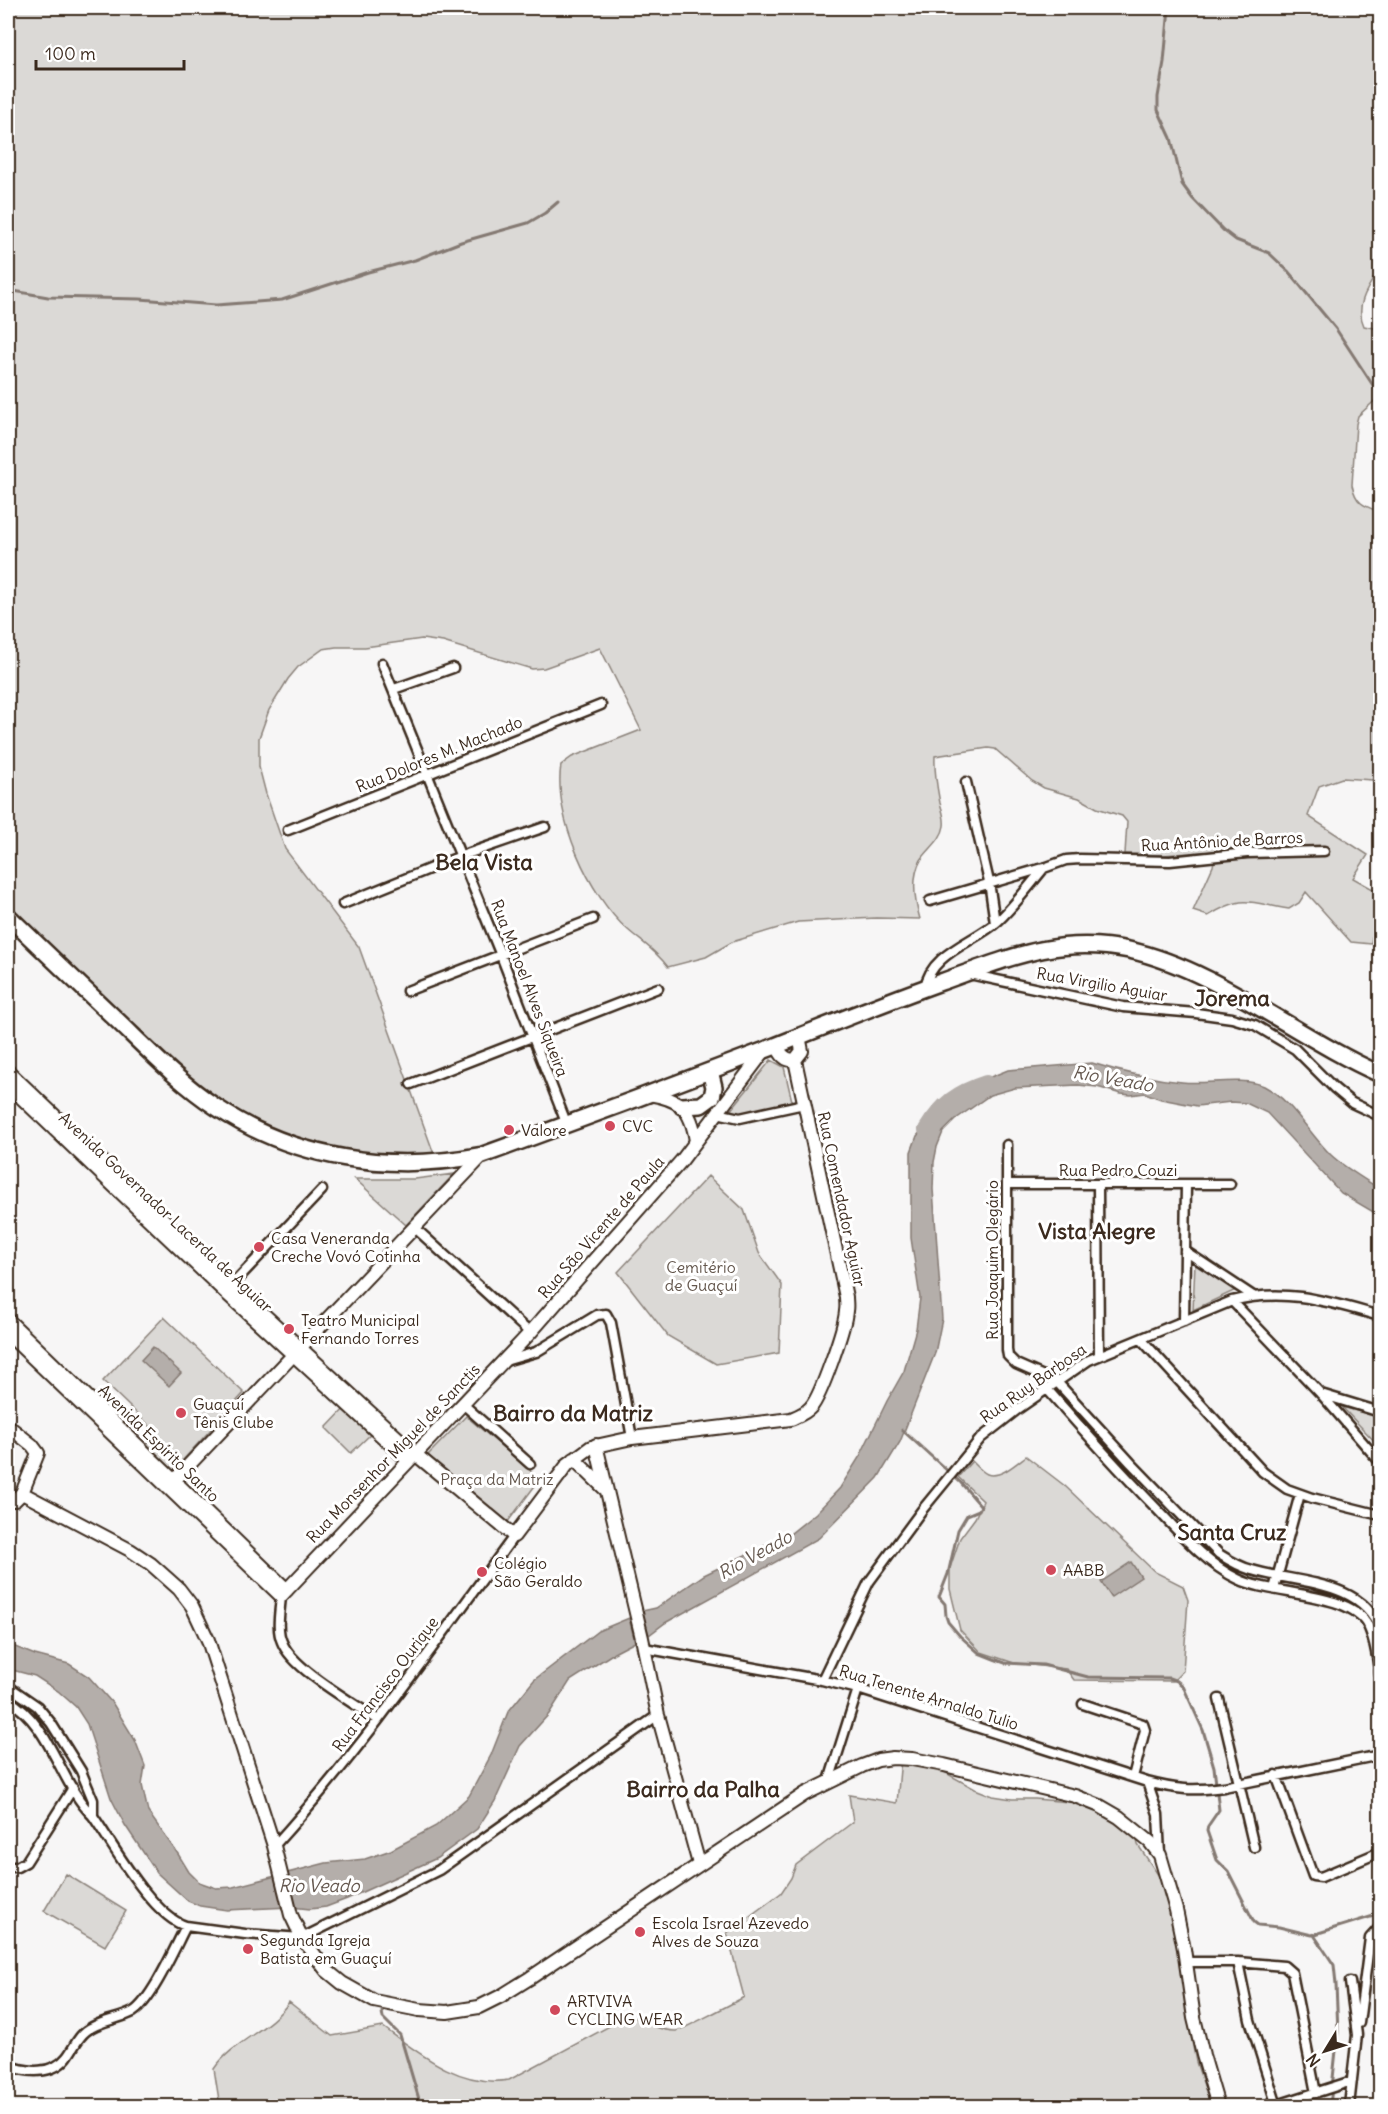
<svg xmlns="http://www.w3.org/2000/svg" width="1388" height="2114" viewBox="0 0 1388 2114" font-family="Delius,sans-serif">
<rect width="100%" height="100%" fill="#f7f6f6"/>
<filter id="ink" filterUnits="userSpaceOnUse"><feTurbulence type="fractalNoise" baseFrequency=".0167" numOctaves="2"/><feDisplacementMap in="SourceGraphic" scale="12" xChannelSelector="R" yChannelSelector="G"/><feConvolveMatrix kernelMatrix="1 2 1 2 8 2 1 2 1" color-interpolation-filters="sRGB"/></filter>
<g filter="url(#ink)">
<path fill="#dbd9d6" stroke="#8b827a" stroke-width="1.5" d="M8 8H1380V268C1369 286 1354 305 1364 326L1380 329V396L1358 416 1356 424 1352 485C1356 504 1364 506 1380 512V784L1373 780 1342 778 1319 786 1308 816 1368 855 1353 878 1380 893V931L1372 937 1371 944 1351 942 1306 892 1299 903 1289 909C1249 903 1246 893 1208 916L1193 911 1213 866 1216 851 1163 855 1125 854 1127 822 1122 816 1097 808 1079 798 1044 788 1032 781 995 749 988 748 935 756C934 773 937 787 940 803 942 809 945 819 944 826 942 840 928 849 921 860 911 877 915 902 920 919L876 918 798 922 732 942 706 957 668 967C653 948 644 944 628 930 589 896 553 816 561 765L572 757 641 730 600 648 544 668 532 669 443 642 422 639 365 647H336L323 649 298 667 288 679 269 710 259 738V767L266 794 285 849 359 947 434 1154 383 1155 342 1151 277 1135 211 1098 8 912Z
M771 1060 784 1067 792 1101 738 1114 730 1111Z
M454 1174 406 1225 355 1179H415Z
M708 1176 744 1210 759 1253 782 1285 779 1353 716 1364 668 1336 618 1272Z
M1195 1263 1236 1290 1193 1310Z
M164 1317 244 1393 173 1471 147 1444 157 1433 103 1381Z
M1342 1407 1380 1417V1447Z
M345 1408 371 1434 351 1453 326 1428Z
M466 1416 540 1479 507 1523 475 1497 428 1455Z
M1026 1456 1065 1486 1155 1572 1183 1586 1188 1600 1183 1671 1173 1681 1074 1680 1066 1669 1014 1663 981 1652 960 1630 950 1589V1568L960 1538 975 1518 983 1501 958 1477 972 1461C976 1465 982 1472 987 1474 1000 1479 1017 1463 1026 1456Z
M901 1758 937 1768 975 1789 993 1796 1012 1799H1035L1092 1804 1136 1835 1138 1845 1161 1879 1172 1912 1189 2026 1196 2062 1211 2106H220L214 2069C233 2041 270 2030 289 2002L332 2036 383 2027C420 2054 460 2088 509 2080L630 2015C644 2022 660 2031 676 2031 680 2031 735 2002 744 1997L727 1933 781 1893 791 1878 796 1865 853 1822 849 1795 897 1803Z
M66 1874 126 1911 105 1946 44 1911Z"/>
<path fill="#b4aeaa" stroke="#847972" stroke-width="1.5" d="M1092 1063C1121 1072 1151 1079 1182 1082 1207 1085 1242 1076 1264 1086 1293 1101 1308 1133 1331 1155 1345 1168 1364 1179 1380 1189V1216L1341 1193 1267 1113 1246 1103 1231 1102 1197 1106 1161 1099 1145 1093 1131 1095 1121 1094 1097 1087 1078 1085 1015 1088 990 1095 956 1119 943 1132 937 1147 934 1162 933 1189 942 1319 935 1353 900 1442 878 1478 819 1538 665 1623 649 1635 642 1611 656 1608 704 1575 791 1533 816 1513 840 1488 860 1456 887 1401 904 1371 916 1329 920 1298 911 1238V1152L917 1136 936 1114 976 1083 988 1078 1008 1070Z
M153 1347 181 1373 169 1386 141 1360Z
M1131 1562 1141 1577 1111 1597 1101 1582Z
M629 1618 635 1642 614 1653 570 1681 549 1714 520 1746 495 1801 477 1829 437 1858 347 1899 326 1907 310 1909 291 1907 227 1910 200 1906 188 1901 157 1873 125 1825 111 1798 87 1724 76 1707 58 1691 35 1676 8 1669V1644L35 1655 69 1664 89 1677 113 1704 135 1740 145 1766 142 1785 148 1812 178 1854 189 1872 199 1882 216 1888 233 1887 326 1863 365 1859 391 1850 436 1826 469 1796 491 1755 508 1712 534 1680 598 1631Z"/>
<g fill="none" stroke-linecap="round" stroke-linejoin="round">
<path stroke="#847972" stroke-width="3" d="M1169 8 1164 62 1158 97V110L1171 138 1182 184 1193 199 1223 230 1236 240 1269 253 1288 271 1336 329 1380 396
M8 290 48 297 140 299 216 305 282 300 368 272 415 260 461 242 528 223 545 213 558 202
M902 1430 961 1483 981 1506 979 1510 967 1515 958 1530 948 1574 939 1597 945 1604 946 1616 948 1622 960 1636 979 1653 994 1659 1005 1663 1043 1665 1088 1677 1169 1678 1177 1681 1183 1686 1203 1730 1214 1767 1219 1810 1208 1826 1207 1831 1217 1860 1228 1871 1254 1922 1258 1925 1279 1927 1312 1935 1380 1914
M1314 1935 1334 1965 1336 1984 1338 2032 1330 2106
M382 2012 383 2018 400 2035 421 2106"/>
<path stroke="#b4aeaa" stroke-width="18" d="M927 1130C943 1104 958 1093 986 1084"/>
<defs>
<path id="street" d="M382 663 500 953 567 1125
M394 689 453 668
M966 782 989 882 995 923
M288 830 601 705
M930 901 1043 868
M343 904 461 856 545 827
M969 974 1123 1007 1196 1013 1232 1018 1255 1025 1295 1049 1334 1088 1352 1103 1380 1116
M925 988C930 953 975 942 998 921 1015 905 1029 886 1044 868L1066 860 1080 859 1170 861 1247 853 1324 851
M407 991 593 919
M411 1084 658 988
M717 1113 740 1118 804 1104
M1007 1145V1350L1008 1356 1016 1364 1057 1382 1131 1463 1219 1554C1230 1561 1240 1567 1252 1570 1295 1583 1363 1580 1380 1630
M1007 1184H1230
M1098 1185 1099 1355
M414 1227 530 1333
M1185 1251 1253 1296
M230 1287 322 1190
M1232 1301 1321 1394 1380 1462
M1184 1321 1186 1185
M1141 1339 1263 1472 1287 1489 1312 1498 1380 1515
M505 1361 536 1352 597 1315 606 1314 611 1323 632 1438
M1047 1389C1082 1429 1118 1469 1155 1507 1180 1533 1205 1563 1238 1579 1270 1595 1346 1592 1366 1622 1375 1638 1377 1658 1380 1675
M1321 1394 1380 1412
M463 1404 530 1464
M1274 1589 1300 1494
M281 1596C280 1611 276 1629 282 1642 292 1669 354 1703 378 1720
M644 1648 822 1680 858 1689 1147 1782C1177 1790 1193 1791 1224 1787L1380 1755
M822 1680 869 1582 922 1510 981 1438 1018 1409 1089 1360 1232 1301C1286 1287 1329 1302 1380 1316
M8 1686 37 1706 51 1723 81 1771 93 1800V1816
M1219 1699 1254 1847
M8 1700C52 1725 59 1783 93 1816 113 1845 153 1917 186 1926L245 1934 302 1938 439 1870 658 1715
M1083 1704 1143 1724 1145 1730 1133 1777
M1276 1775 1313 1876 1321 1877 1380 1852
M829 1781 858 1689
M1147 1782 1158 1814 1160 1855
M274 1846C362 1749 437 1641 514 1536
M10 1867H17L26 1862 73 1788
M1187 1962H1238L1284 1966 1292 1973 1316 2093
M1238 1962 1250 2020 1277 2106
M1359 2023 1370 1938 1380 1927
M8 2065C27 2073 53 2075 67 2057 74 2048 77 2038 86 2031 100 2020 118 2020 133 2012 152 2000 175 1947 186 1926
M1277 2105 1352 2081
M1349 2106 1357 2035 1350 1982"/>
<path id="secondary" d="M777 1045C780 1054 785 1061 795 1060L802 1051 799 1036
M8 1071 232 1285 414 1453 514 1536 568 1464 591 1447 632 1438 791 1419C798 1416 806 1413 811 1407 821 1396 845 1327 846 1311 847 1306 846 1301 846 1297L795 1060
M8 1085 225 1292 408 1460
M649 1094C680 1099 691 1108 696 1141
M8 1320 287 1590
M8 1334 281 1596 530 1333 682 1160 765 1050
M8 1426 32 1445 38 1453 22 1493 15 1500H8
M596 1445 642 1638 658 1715 699 1864
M574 1459 605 1489
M168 1487 483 1155
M22 1493 130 1550 151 1564 179 1589 192 1606 208 1640 274 1846 291 1915 302 1938 326 1970 342 1983 374 2001 419 2010 447 2012 479 2007 501 1996 530 1978 805 1794 862 1766 878 1760 893 1758 912 1759 944 1765 1075 1796 1100 1806 1119 1817 1150 1842 1160 1855 1176 1910 1184 1949 1194 2018 1203 2055 1218 2106"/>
<path id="highway" d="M8 916C45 952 83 988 120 1023 151 1053 181 1084 216 1107 295 1160 390 1173 483 1155 577 1121 671 1086 765 1050 823 1027 882 1003 941 982 1006 959 1058 935 1129 950 1216 969 1298 1038 1380 1074
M682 1106 701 1105 712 1097 714 1087 710 1071"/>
</defs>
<use href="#street" stroke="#3b2a1e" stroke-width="13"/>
<use href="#secondary" stroke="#3b2a1e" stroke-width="16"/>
<use href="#highway" stroke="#3b2a1e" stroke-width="20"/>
<use href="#street" stroke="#fff" stroke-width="8"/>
<use href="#secondary" stroke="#fff" stroke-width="12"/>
<use href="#highway" stroke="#fff" stroke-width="15"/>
</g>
</g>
<g fill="#d1495b" stroke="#fff" stroke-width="2">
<circle cx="610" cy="1126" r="6"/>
<circle cx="509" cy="1130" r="6"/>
<circle cx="259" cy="1247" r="6"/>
<circle cx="289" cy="1329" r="6"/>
<circle cx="181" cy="1413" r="6"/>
<circle cx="1051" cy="1570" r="6"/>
<circle cx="482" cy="1572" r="6"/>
<circle cx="640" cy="1932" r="6"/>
<circle cx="248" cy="1949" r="6"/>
<circle cx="555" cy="2010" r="6"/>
</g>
<g text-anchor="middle" stroke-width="6" stroke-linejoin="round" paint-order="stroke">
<g font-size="16" fill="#3b2a1e" stroke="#fff">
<text transform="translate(439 754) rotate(-22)" y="6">Rua Dolores M. Machado</text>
<text transform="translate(1222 841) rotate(-3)" y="6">Rua Antônio de Barros</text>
<text transform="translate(1102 984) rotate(10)" y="6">Rua Virgilio Aguiar</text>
<text transform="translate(530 988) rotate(69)" y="6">Rua Manoel Alves Siqueira</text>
<text x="1118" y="1176">Rua Pedro Couzi</text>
<text transform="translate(842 1199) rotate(78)" y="6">Rua Comendador Aguiar</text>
<text transform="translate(166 1212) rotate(43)" y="6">Avenida Governador Lacerda de Aguiar</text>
<text transform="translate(601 1227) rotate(-49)" y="6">Rua São Vicente de Paula</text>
<text transform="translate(992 1260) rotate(-90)" y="6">Rua Joaquim Olegário</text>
<text transform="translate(1033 1383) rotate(-35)" y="6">Rua Ruy Barbosa</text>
<text transform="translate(159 1443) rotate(44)" y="6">Avenida Espírito Santo</text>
<text transform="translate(393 1453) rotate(-46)" y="6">Rua Monsenhor Miguel de Sanctis</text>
<text transform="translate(385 1684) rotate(-53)" y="6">Rua Francisco Ourique</text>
<text transform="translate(929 1697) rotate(17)" y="6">Rua Tenente Arnaldo Tulio</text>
</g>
<g font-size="16" fill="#3b2a1e" stroke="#fff" text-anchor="start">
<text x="622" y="1132">CVC</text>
<text x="521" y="1136">Valore</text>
<text x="271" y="1244">Casa Veneranda<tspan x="271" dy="18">Creche Vovó Cotinha</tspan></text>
<text x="301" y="1326">Teatro Municipal<tspan x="301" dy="18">Fernando Torres</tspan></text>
<text x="193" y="1410">Guaçuí<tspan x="193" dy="18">Tênis Clube</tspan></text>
<text x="494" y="1569">Colégio<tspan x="494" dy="18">São Geraldo</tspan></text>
<text x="1063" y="1576">AABB</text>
<text x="652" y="1929">Escola Israel Azevedo<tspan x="652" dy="18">Alves de Souza</tspan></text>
<text x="260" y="1946">Segunda Igreja<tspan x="260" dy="18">Batista em Guaçuí</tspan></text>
<text x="567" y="2007">ARTVIVA<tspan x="567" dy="18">CYCLING WEAR</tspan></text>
</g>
<g font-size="16" fill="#63564c" stroke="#fff">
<text x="701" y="1273">Cemitério<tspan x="701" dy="18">de Guaçuí</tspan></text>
<text x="497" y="1485">Praça da Matriz</text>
</g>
<g font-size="18" font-style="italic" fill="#65584f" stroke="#fff">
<text transform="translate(1113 1079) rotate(10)" y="6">Rio Veado</text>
<text transform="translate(755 1555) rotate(-29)" y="6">Rio Veado</text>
<text x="319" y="1892">Rio Veado</text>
</g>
<g font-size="22" font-weight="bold" fill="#3b2a1e" stroke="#fff">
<text x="484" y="870">Bela Vista</text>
<text x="1232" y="1006">Jorema</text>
<text x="1097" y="1239">Vista Alegre</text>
<text x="573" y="1421">Bairro da Matriz</text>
<text x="1232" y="1540">Santa Cruz</text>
<text x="703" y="1797">Bairro da Palha</text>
</g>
</g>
<rect width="1388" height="2114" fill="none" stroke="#fff" stroke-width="30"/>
<rect x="15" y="15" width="1358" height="2084" fill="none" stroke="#3b2a1e" stroke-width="2" filter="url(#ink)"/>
<g transform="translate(1325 2051) rotate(232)" stroke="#ffffff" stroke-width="4.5" paint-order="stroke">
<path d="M0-4.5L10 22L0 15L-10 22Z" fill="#3b2a1e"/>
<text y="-9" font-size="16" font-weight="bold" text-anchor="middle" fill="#3b2a1e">N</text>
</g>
<path d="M36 60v9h148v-9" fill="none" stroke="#3b2a1e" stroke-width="3"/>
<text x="45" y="60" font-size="18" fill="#3b2a1e" stroke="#ffffff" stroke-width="4.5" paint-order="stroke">100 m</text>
</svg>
